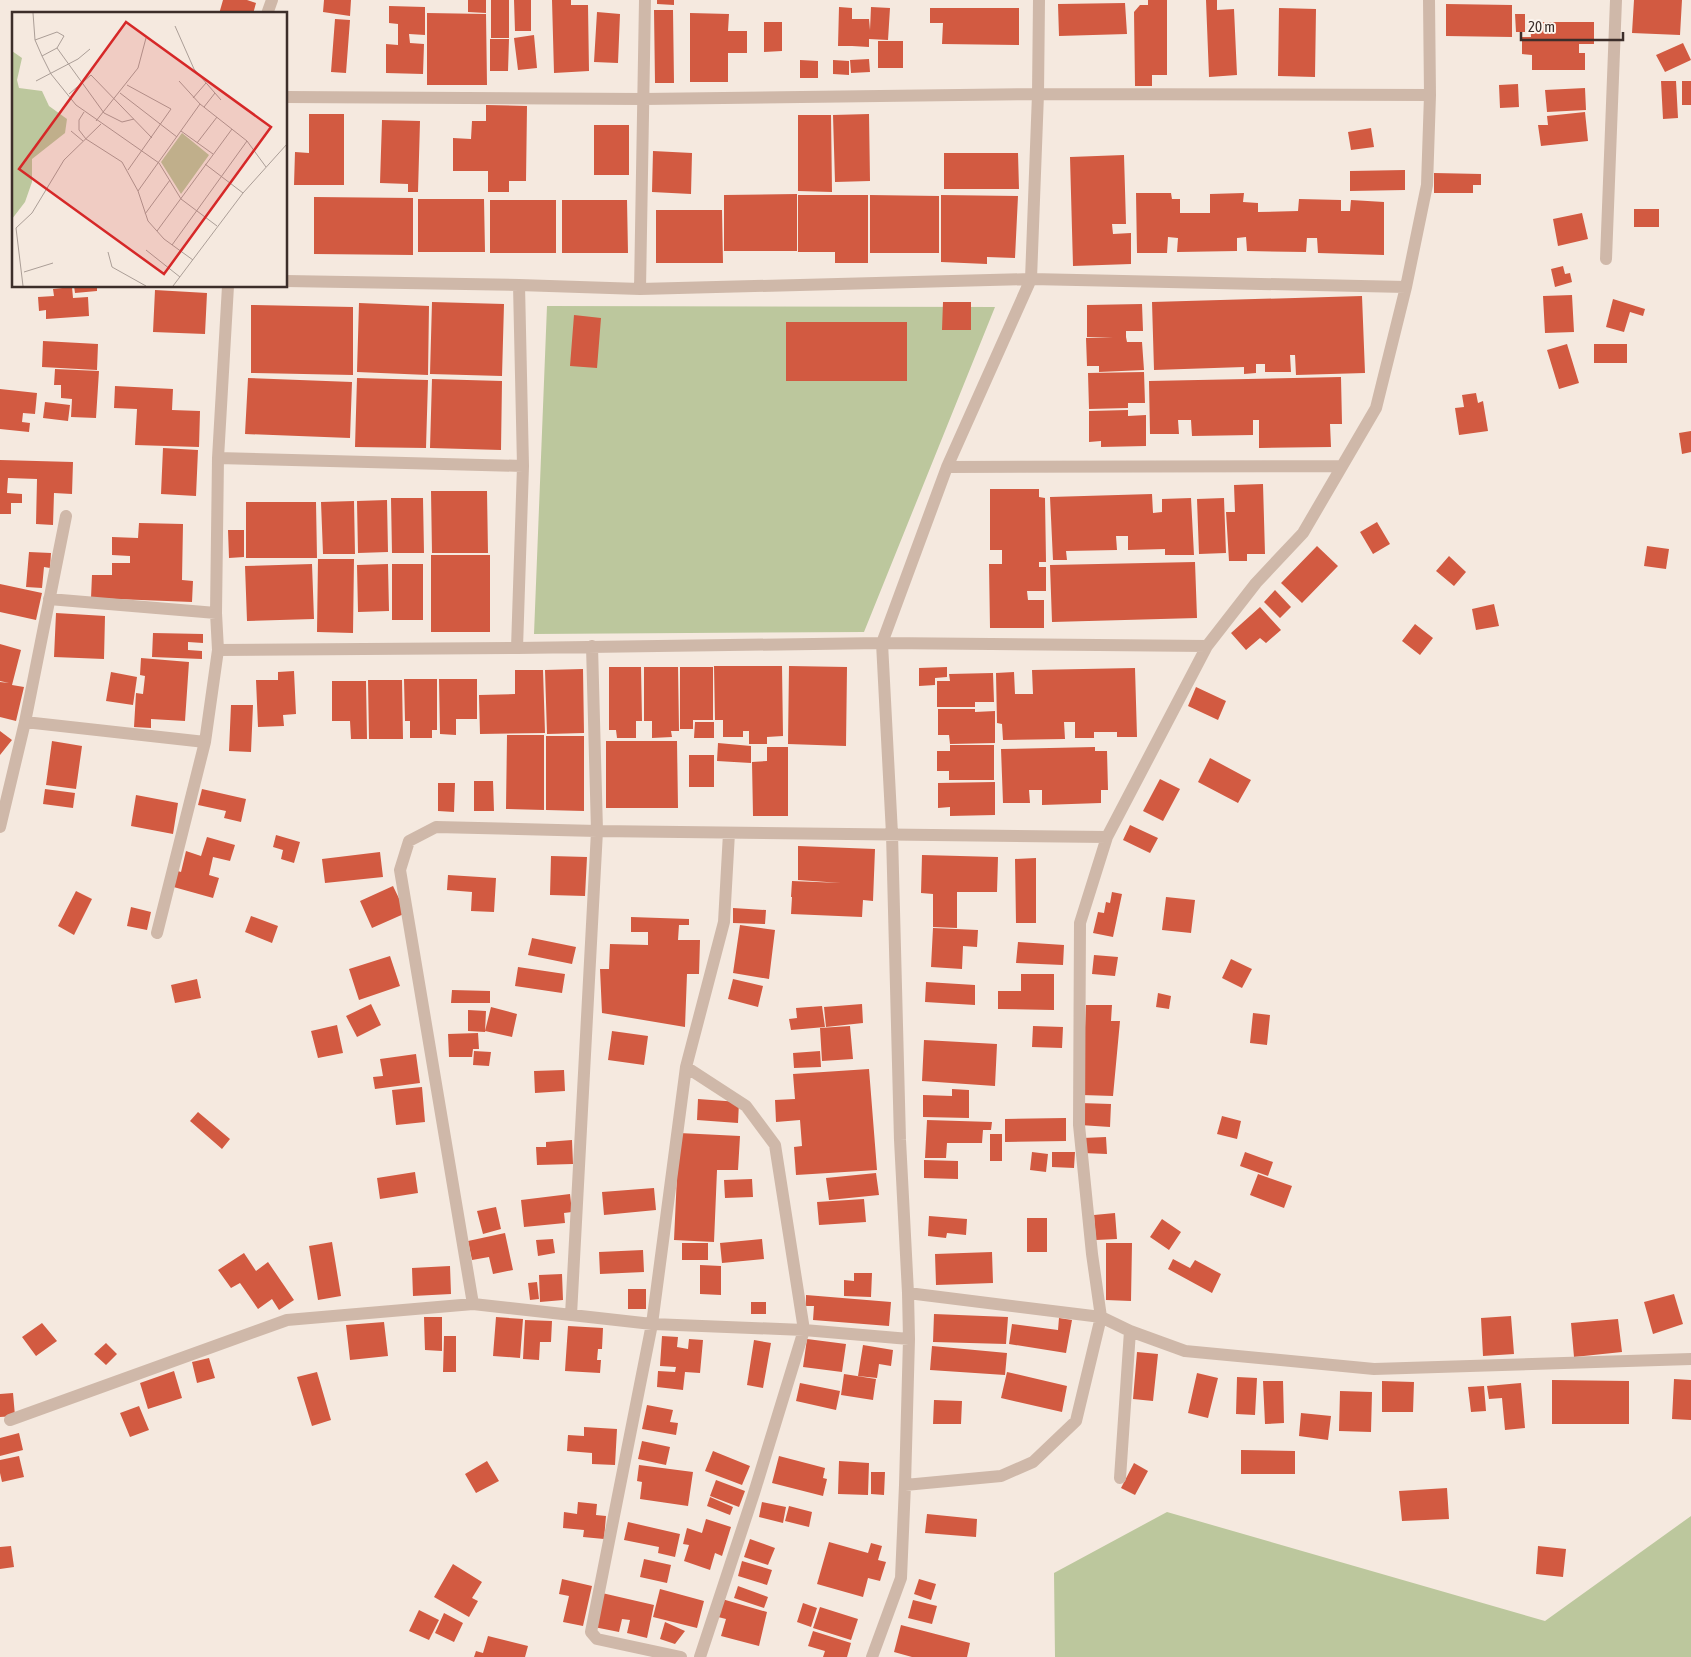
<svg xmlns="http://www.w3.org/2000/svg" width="1691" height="1657" viewBox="0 0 1691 1657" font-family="'Asap Condensed',sans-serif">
<rect width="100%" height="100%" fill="#f5e9df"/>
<path fill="#bcc79d" d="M547 306 995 307 864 632 534 634Z
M1167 1512 1545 1621 1691 1516V1657H1055L1054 1573Z"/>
<path fill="#d25a41" d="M223 0H247L256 3 253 14H219Z
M324 0H351L350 16 323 12Z
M468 0H486V13L468 12Z
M491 0H509V38H491Z
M514 0H531V31H515Z
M552 0H571V5H588L589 71 554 73Z
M657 0H674V5L657 4Z
M1148 0H1167V75H1152V86H1135L1134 12 1140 5H1148Z
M1206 0H1217V10L1234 9 1237 75 1209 77Z
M1634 0H1682L1680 35 1632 33Z
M1125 3 1127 34 1059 36 1058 4Z
M1446 4 1512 5V37L1446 36Z
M389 6 425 7V35L409 34 410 43 424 44 423 74 386 73V44L398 45V24L389 23Z
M839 7 852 8V19H869L870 30 871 7 890 8 888 40 869 39V47L852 46V38V46H838Z
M930 8H1019V45L942 44 943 23H930Z
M1279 8 1316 9 1315 77 1278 76Z
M654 10H673L674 83H655Z
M597 12 620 14 618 63 594 62Z
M427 13 486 14 487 85H427Z
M690 13 729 14 728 31H747V53H728V82H690Z
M1515 14H1525V32H1516Z
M335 19 350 20 346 73 331 72Z
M764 22H782V51L764 52Z
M1530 22H1594V44H1579V53H1585V70H1532V55L1522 54V37H1531Z
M534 35 537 68 518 70 514 38Z
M490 39H509L508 71H490Z
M878 41H903V68H878Z
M1683 43 1691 60 1665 72 1656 55Z
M869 59 870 72 851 73 850 60Z
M800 60 818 61V78H800Z
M833 60 849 61V75L833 74Z
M1661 81H1676L1678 118 1663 119Z
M1682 81H1691V105H1682Z
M1518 84 1519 107 1500 108 1499 85Z
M1585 88 1586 110 1547 112 1545 90Z
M486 105 527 106 526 181H509V192H488V171H453V138L471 139 472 121H486Z
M1585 112 1588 141 1541 146 1538 125H1548L1547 116Z
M309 114H344V185H294L295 152 309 153Z
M869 114 870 181 835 182 833 115Z
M798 115H831L832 192 798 191Z
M382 120 420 121 418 192H408V184L380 183Z
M594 125H629V175H594Z
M1371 128 1374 147 1351 150 1348 132Z
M653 151 692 153 691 194 652 192Z
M944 153H1018L1019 189H944Z
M1124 155 1126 224H1112L1113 234 1131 233V264L1073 266 1070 157Z
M1405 170V190L1350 191V171Z
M1434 173 1481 174V185H1473V193H1434Z
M1136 193H1171L1172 199H1180V213H1210V194L1244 193 1243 202 1258 203V212L1298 211 1299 199 1341 200V211H1350L1351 200 1384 202V255L1318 253 1317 238H1307L1306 252 1247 251 1246 237 1237 238V251L1177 252 1178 238 1168 237 1167 253H1137Z
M797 194V251H724V195Z
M798 195H868V263H835V252H798Z
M870 195 939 196V253H870Z
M941 195 1018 196 1015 258 987 257V264L941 262Z
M314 197 413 198V255L314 254Z
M418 199H484L485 252H418Z
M490 200H556V253H490Z
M562 200H627L628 253H562Z
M1634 209H1659V227H1634Z
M656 210H722L723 263H656Z
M1582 213 1588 239 1558 246 1553 219Z
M1563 266 1565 274 1570 273 1572 282 1555 287 1551 269Z
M74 286H97V291L75 293Z
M176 286H208V288H176Z
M72 287 73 298 88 297 89 316 46 319V310L39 311 38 297 54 296 53 289Z
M155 290 207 293 205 334 153 332Z
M1572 295 1574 332 1545 333 1543 296Z
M1362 296 1365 373 1296 375 1295 355H1290L1291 372H1265V364H1256V373L1244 374V367L1154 370 1152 302Z
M1613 299 1645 309 1643 316 1630 312 1624 332 1606 327Z
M432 302 504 304 502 376 430 374Z
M943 302H971V330H942Z
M359 303 429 306 428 375 357 372Z
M1142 304 1143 331H1126V337L1127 342H1142L1144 370 1099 372V366H1087L1086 338 1113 337H1087V305Z
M251 305 353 307V375L251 373Z
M574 315 601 318 597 368 570 366Z
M786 322H907V381H786Z
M43 341 98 344 97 370 42 367Z
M1567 344 1579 383 1559 389 1547 350Z
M1594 344H1627V363H1594Z
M55 369 99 371 96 418 71 417 72 399 61 398V385H54Z
M1144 372 1145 403H1128V408L1089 409 1088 373Z
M1341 377 1342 424H1330L1331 447 1259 448V420H1253V435L1192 436 1191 420H1178L1179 434H1150L1149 381Z
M248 378 352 382 350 438 245 434Z
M357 378 428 380 426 448 355 447Z
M432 379 502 381 501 450 430 448Z
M115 386 173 389 172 410 200 411 199 447 135 445 137 409 114 408Z
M0 389 37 393 35 414 23 413 22 422 30 423 29 432 0 429Z
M1476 393 1478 403 1483 401 1488 431 1459 435 1455 408 1464 407 1462 395Z
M45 402 70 405 68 421 43 418Z
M1128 410V416L1146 415V446L1101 447V441L1089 442V411Z
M1691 431V452L1682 454 1679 433Z
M163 448 198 450 196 496 161 494Z
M0 460 73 462 72 494 54 493 53 525 36 524 37 479 8 478 7 493 22 494V503H11V514H0Z
M1263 484 1265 554H1247V561H1229L1226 512H1235L1234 485Z
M990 489H1039V497L1045 498 1046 562H1039V567H1046V591H1027L1028 600H1044V628H990L989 564H1002V550H990Z
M431 491H487L488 553H432Z
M1152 494 1153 513 1162 512V499L1191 498 1194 555H1165V549L1128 550V536H1116L1117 550 1066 551 1067 560H1053L1050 497Z
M391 498H423L424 553H392Z
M1224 498 1226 553 1199 554 1197 499Z
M387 500 388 552 358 553 357 501Z
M354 501 355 554H323L321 502Z
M246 502H316L317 558H246Z
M1377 522 1390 544 1373 554 1360 532Z
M139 523 183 524 182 580 193 581 192 602 91 598 92 575H112V563H130V556L112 555V537L138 538Z
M228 530H244V557L229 558Z
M1317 546 1338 566 1302 603 1281 583Z
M1647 546 1669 549 1666 569 1644 566Z
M29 552 51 553 50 568 44 567 42 588 26 587Z
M431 555H490V632H431Z
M1449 556 1466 572 1454 586 1436 571Z
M318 559H354L353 633 317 632Z
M1195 562 1197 618 1052 622 1050 565Z
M312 564 314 619 247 621 245 566Z
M388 564 389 611 358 612 357 565Z
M392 564H423V620H392Z
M0 584 42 593 36 620 0 612Z
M1275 590 1291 607 1280 618 1264 602Z
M1494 604 1499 626 1476 630 1472 609Z
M1260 607 1281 630 1266 643 1260 638 1246 650 1231 633Z
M56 613 105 616 104 659 54 657Z
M1415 624 1433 638 1420 655 1402 641Z
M153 633 203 634V643L188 642V650L202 651V659L152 657Z
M0 644 21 650 12 685 24 687 16 721 0 717V682L9 683 0 681Z
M141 658 189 662 185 721 151 719V728L134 727 136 693 143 694 145 676 140 675Z
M714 666H782L783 736 767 737V744H749V731H743V737H723V720H715Z
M789 666 847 667 846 746 788 744Z
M609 667H641L642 721H636V738H617L616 730H609Z
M644 667H678L679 731H671L672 737 652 738V721H644Z
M680 667H713V720H693V729H680Z
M947 667V677L935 678V685L919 686V668Z
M1135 668 1137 737H1117V732H1094V738H1075V722H1064L1065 739 1003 740 1002 724 997 723 996 673 1014 672 1015 694H1033L1032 670Z
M583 669 584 733 547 734 545 670Z
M515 670H543L545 733 480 734 479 695 515 694Z
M294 671 296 714 283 715 284 726 258 727 256 680H278V672Z
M111 672 137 677 133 705 106 701Z
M993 673 994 702H975V707H937V681H950L949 674Z
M404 679H437V730H432V738H410V721H405Z
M439 679H477V719H456V735L440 734Z
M368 680H402L403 739H369Z
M332 681H366L367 739H351L350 721H332Z
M1196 687 1226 701 1218 720 1188 706Z
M231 705H253L251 752 229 751Z
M938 709H975V712L995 711V743L950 744 949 735H938Z
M695 722H714V738H694Z
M0 731 12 740 0 755Z
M507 735H544V810L506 809Z
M546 736H584V811L546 810Z
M52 741 82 746 76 789 46 785Z
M606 741H677L678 808H606Z
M718 743 751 746V763L717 761Z
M950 745H994V780H949V771H937V751H950Z
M767 747H788V816H753L752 762 767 761Z
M1095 747V751H1107L1108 790H1101V803L1042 805V790H1029L1030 803H1003L1001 749Z
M689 755H714V787H689Z
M1210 758 1251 780 1238 803 1198 782Z
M1160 779 1180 789 1163 821 1143 811Z
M474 781H493L494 811H474Z
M995 782V815L950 816V807L938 808V783Z
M438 783H455L454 812 438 811Z
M45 789 75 793 73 808 43 804Z
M202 789 246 799 241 822 224 818 226 811 198 805Z
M136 795 178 803 173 834 131 826Z
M1130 825 1158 838 1150 853 1123 840Z
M276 835 300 842 294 863 281 859 283 850 273 847Z
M207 837 235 845 230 861 213 857 209 875 219 878 213 898 170 886 174 870 181 872 186 851 201 856Z
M798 846 875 849 873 901 863 900 862 917 791 914 792 897H809H791L792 881 841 883 798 880Z
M380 852 383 877 325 883 322 859Z
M922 855 998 857 997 892H957V928L933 927V894L921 893Z
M551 856 587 857 585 896 550 895Z
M1036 858V923H1016L1015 859Z
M448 875 496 878 494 912 471 911 472 892 447 890Z
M393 886 406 913 372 928 360 901Z
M76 891 92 899 74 935 58 926Z
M1112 892 1122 894 1113 937 1093 933 1098 912 1104 913 1106 902 1110 903Z
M1166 897 1195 900 1191 933 1162 930Z
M131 907 151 912 147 930 127 926Z
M733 908 766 910 765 924 733 923Z
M251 916 278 926 272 943 245 932Z
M631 917 689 919V925H679L678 940H700L699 974H687L685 1027 602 1013 600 969H609L610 944 648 945V932H631Z
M740 925 775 930 769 979 733 973Z
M933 928 978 930 977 947 963 946 962 969 931 967Z
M532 938 576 947 572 964 528 955Z
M1018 942 1064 945 1063 965 1016 963Z
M1094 955 1118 957 1115 976 1092 974Z
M390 956 400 986 359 1000 349 969Z
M1231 959 1252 969 1242 988 1222 978Z
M518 967 565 974 562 993 515 986Z
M1021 974H1054V1010L998 1009V991H1021Z
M197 979 201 998 175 1003 171 985Z
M733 979 763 986 758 1007 728 999Z
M926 982 975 985V1005L925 1002Z
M452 990 490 991V1003H451Z
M1158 993 1171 996 1169 1009 1156 1007Z
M371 1004 381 1025 357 1037 346 1016Z
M862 1004 863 1023 826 1027 824 1007Z
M1086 1005H1112L1111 1021H1120L1113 1096 1082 1095Z
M822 1006 825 1027 791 1030 789 1019 797 1018 796 1008Z
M491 1007 517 1014 512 1037 485 1031Z
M468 1010 486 1011 485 1032 468 1031Z
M1253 1013 1270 1015 1267 1045 1250 1043Z
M337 1025 343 1053 318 1058 311 1031Z
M850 1026 853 1059 822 1061 820 1028Z
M1033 1026 1063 1027 1062 1048 1032 1047Z
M612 1031 648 1036 644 1065 608 1060Z
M478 1033 479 1049H473L472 1057H449L448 1034Z
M924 1040 997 1044 995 1086 922 1081Z
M474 1051 491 1052 489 1066 473 1065Z
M820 1051 821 1067 794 1068 793 1053Z
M416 1054 420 1083 375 1089 373 1077 383 1076 380 1059Z
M869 1069 877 1170 796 1175 794 1147 802 1146 800 1120 776 1122 775 1100 795 1099 793 1074Z
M564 1070 565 1091 535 1093 534 1071Z
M422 1087 425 1122 396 1125 392 1090Z
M952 1089 969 1090V1118L923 1117V1095L952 1096Z
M698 1099 739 1102 738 1123 697 1120Z
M1080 1103 1111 1104 1110 1127 1080 1125Z
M198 1112 230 1139 222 1149 190 1121Z
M1222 1116 1241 1121 1237 1139 1217 1134Z
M1066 1118V1141L1005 1142V1119Z
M927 1120 992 1122 991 1130H983L982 1143H947L946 1158H925Z
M679 1133 740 1136 738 1170H717L714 1242 674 1240Z
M990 1134H1002V1161H990Z
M1106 1137 1107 1154 1083 1153V1138Z
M572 1140 573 1164 537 1165 536 1147H546V1142Z
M1032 1152 1048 1154 1046 1172 1030 1170Z
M1052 1152H1075L1074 1168 1052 1167Z
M1245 1152 1273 1162 1268 1176 1240 1166Z
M924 1160 958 1161V1179L924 1178Z
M415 1172 418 1193 380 1199 377 1178Z
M876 1173 879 1195 829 1200 826 1178Z
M1258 1174 1292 1186 1284 1208 1250 1195Z
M752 1179 753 1197 725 1198 724 1180Z
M654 1188 656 1210 604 1215 602 1192Z
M570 1194 572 1212 564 1213 565 1223 524 1227 521 1200Z
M864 1199 866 1222 819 1225 817 1202Z
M496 1207 501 1229 483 1234 477 1211Z
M1115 1213 1117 1239 1096 1240 1094 1215Z
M929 1216 967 1219 966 1235 947 1233 946 1238 928 1236Z
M1027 1218H1047V1252H1027Z
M1162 1219 1181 1232 1169 1250 1150 1237Z
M505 1233 513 1270 493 1274 489 1257 472 1260 468 1241Z
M553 1239 555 1253 538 1256 536 1240Z
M762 1239 764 1259 722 1263 720 1243Z
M332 1242 341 1296 318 1300 309 1246Z
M682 1243H708V1260H682Z
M1106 1243H1132L1131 1301 1106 1300Z
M643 1250 644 1272 600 1274 599 1252Z
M992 1252 993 1283 936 1285 935 1254Z
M244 1253 256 1271 268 1262 294 1300 279 1310 272 1299 258 1309 240 1283 231 1288 218 1270Z
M1173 1259 1190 1268 1195 1260 1221 1274 1212 1293 1168 1269Z
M700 1265 721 1266V1295L700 1294Z
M450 1266 451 1294 413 1296 412 1268Z
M854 1273H872L871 1297 844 1296V1280L854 1281Z
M562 1274 563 1300 540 1302 539 1275Z
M537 1282 539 1299 530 1300 528 1283Z
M628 1289H646V1309H628Z
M1674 1294 1683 1324 1653 1334 1644 1302Z
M806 1295 891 1302 889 1326 813 1320 814 1306H806Z
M751 1302H766V1314H751Z
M934 1314 1008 1317 1006 1344 933 1342Z
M1511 1316 1514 1354 1483 1356 1481 1318Z
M424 1317H442V1351L425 1350Z
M496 1317 523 1319 520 1358 493 1356Z
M1059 1318 1072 1320 1066 1353 1009 1344 1012 1324 1058 1330Z
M1618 1319 1622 1352 1574 1357 1571 1323Z
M525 1320 552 1321 551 1342H540L539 1360 523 1359Z
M384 1322 388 1356 350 1360 346 1325Z
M42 1323 57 1341 36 1356 22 1337Z
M568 1326 603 1328 602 1349H598L597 1360H601L600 1373 565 1371Z
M444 1336H456V1372H443Z
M662 1336 678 1337 677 1347 688 1349 689 1339 703 1340 700 1373 685 1372 683 1390 657 1387 658 1371 675 1372 676 1367 660 1366Z
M807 1339 846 1344 842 1372 803 1367Z
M754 1340 771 1343 763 1388 747 1385Z
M106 1343 117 1354 106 1365 94 1354Z
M863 1345 893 1350 891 1366 879 1364 877 1378 858 1376Z
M932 1346 1007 1353 1005 1375 930 1370Z
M1137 1352 1158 1354 1153 1401 1133 1399Z
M209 1358 215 1378 197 1383 192 1362Z
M174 1371 182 1398 148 1409 140 1383Z
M317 1372 331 1420 312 1426 297 1377Z
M1007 1372 1067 1386 1062 1412 1001 1398Z
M1197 1373 1218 1378 1208 1418 1188 1413Z
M844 1374 876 1379 873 1400 841 1395Z
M1237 1377 1257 1378 1255 1415 1236 1414Z
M1674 1379 1691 1380V1420L1672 1419Z
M1552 1380 1629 1381V1424H1552Z
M1263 1381H1283L1284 1423 1265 1424Z
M1382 1381 1414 1382 1413 1412H1382Z
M800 1383 840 1391 836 1410 796 1401Z
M1521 1383 1525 1428 1505 1430 1502 1398 1489 1399 1487 1386Z
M1484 1386 1486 1411 1471 1412 1468 1387Z
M1340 1391 1372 1392 1371 1432 1339 1431Z
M13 1393 15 1416 0 1417V1394Z
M934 1400 962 1401 961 1424H933Z
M647 1405 673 1410 670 1422 678 1423 676 1435 642 1429Z
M139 1406 149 1430 130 1437 120 1413Z
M1301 1413 1331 1416 1328 1440 1299 1436Z
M584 1427 617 1429 615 1465 592 1464V1453L567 1451 568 1435 584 1436Z
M19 1433 23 1450 0 1456V1438Z
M642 1441 670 1447 666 1465 638 1459Z
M1241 1450 1295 1451V1474H1241Z
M713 1451 750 1466 742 1485 705 1471Z
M19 1456 24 1477 2 1482 0 1473V1460Z
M779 1456 825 1468 823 1478 827 1479 823 1496 772 1483Z
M487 1461 499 1481 476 1493 465 1474Z
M839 1461 869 1463 868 1495 838 1494Z
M1134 1463 1148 1471 1135 1495 1121 1488Z
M639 1465 693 1472 688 1506 640 1499 642 1482 637 1481Z
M871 1472H885L884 1495 871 1494Z
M716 1480 745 1491 739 1507 710 1496Z
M1447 1488 1449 1519 1402 1521 1399 1491Z
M710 1497 733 1507 730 1515 707 1506Z
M578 1502 597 1504 596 1515 606 1516 604 1539 583 1537 584 1530 563 1528 564 1512 577 1514Z
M762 1502 786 1507 783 1523 759 1517Z
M789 1506 812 1512 809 1527 785 1521Z
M927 1514 977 1519 976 1537 925 1533Z
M706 1519 731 1527 722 1556 715 1553 710 1570 684 1561 689 1545 683 1544 687 1528 702 1533Z
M628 1522 680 1534 675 1557 658 1553 659 1547 624 1540Z
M750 1539 775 1548 768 1565 744 1557Z
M829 1542 868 1553 871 1543 882 1546 878 1560 886 1562 880 1581 868 1578 863 1597 817 1584Z
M11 1546 14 1567 0 1569V1547Z
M1538 1546 1566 1549 1563 1577 1536 1574Z
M644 1559 671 1565 667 1583 640 1577Z
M742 1561 772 1570 767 1585 738 1576Z
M453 1564 482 1582 472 1598 478 1601 469 1617 434 1597Z
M562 1579 592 1586 583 1626 563 1622 569 1596 559 1594Z
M919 1579 936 1584 931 1600 914 1594Z
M738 1586 768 1597 764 1608 734 1598Z
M660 1589 704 1601 697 1628 653 1617Z
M602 1593 654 1605 647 1638 627 1633 630 1620 622 1619 619 1632 594 1627Z
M722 1599 767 1612 759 1646 721 1636 726 1619 718 1617Z
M913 1600 937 1606 932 1624 908 1618Z
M803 1603 817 1608 811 1627 797 1622Z
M820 1607 858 1619 851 1640 813 1628Z
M419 1610 439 1620 429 1640 409 1631Z
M444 1613 463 1623 454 1642 435 1633Z
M665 1622 685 1631 675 1644 660 1639Z
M901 1625 970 1643 967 1657H912L894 1652Z
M813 1631 851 1643 847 1657H823L825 1651 808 1646Z
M488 1636 528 1646 525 1657H474L476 1651 483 1653Z"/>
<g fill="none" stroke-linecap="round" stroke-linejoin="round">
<path stroke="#cfb8a9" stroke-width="12" d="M267 14 272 0
M286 97 643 99 1038 94 1430 95
M1606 259 1616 0
M286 281 519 285 640 289 1031 279 1406 287
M640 289 645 0
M218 458 523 466
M947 467 1341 466
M49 599 216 613
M517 648 523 466 519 285
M218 650 517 648 882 643 1207 646
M25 722 205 742
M0 827 25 722 66 516
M157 933 205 742 218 650 216 613 218 458 228 286
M686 1067 746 1106 775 1145 804 1330 754 1493 700 1657
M908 1293 1101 1317 1130 1331 1185 1351 1374 1369 1691 1359
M473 1304 400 870 409 841 436 827 597 831 1107 837
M571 1315 597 831 592 646
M10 1420 287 1320 473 1304 652 1324 804 1330 909 1339
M1120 1478 1130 1331
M905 1485 1001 1476 1033 1462 1076 1421 1101 1317 1092 1254 1079 1125 1080 923 1107 837 1207 646 1256 583 1303 533 1376 408 1406 287 1427 185 1430 95 1429 0
M681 1657 597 1639 591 1632 652 1324 686 1067 724 922 729 833
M872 1657 901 1578 905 1485 909 1339 908 1293 900 1140 892 834 882 643 947 467 1031 279 1038 94 1039 0"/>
</g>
<g transform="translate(12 12)">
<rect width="275" height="275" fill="#f5e9df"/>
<path d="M0 39 10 46 5 68 7 76 30 79 37 94 55 107 53 121 20 147V170L13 190 0 207ZM170 121 197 143 169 182 149 150Z" fill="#bcc79d"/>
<path fill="none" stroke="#ab9e97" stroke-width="1" d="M21 1 23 28 30 44 39 62 64 93 147 151 169 187 205 214M163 14 182 57 209 88M23 28 45 20 52 24 45 36 30 44M45 36 92 101 110 110 122 107M24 69 66 47 78 37M167 69 188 92 235 129 254 155M115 73 159 97 116 158M108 81 165 125M57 82 79 63 140 126M181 86 194 71M192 95 203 81M72 100 67 108V118L74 127 110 150 126 179 136 209 152 227 181 248M84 109 126 56 134 26M59 119 71 129M169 119 201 142M185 131 205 105M193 152 231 181M126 179 188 92M133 202 158 168M145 219 220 117M160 233 235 129M134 238 168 265M96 240 100 255 134 274M12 260 41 251M11 274 4 216 20 201 52 148 89 112M161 274 231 181 275 132"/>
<path fill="#d62828" fill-opacity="0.15" stroke="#d62828" stroke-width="2.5" d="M114 10 259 115 152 262 7 157Z"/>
<rect width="275" height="275" fill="none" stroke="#3c2e2a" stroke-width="2.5"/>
</g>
<path d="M1521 32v8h102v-8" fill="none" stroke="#3c2e2a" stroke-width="2.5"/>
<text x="1528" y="32" font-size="15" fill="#3c2e2a" stroke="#fcf4ed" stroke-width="4" paint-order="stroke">20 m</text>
</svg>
